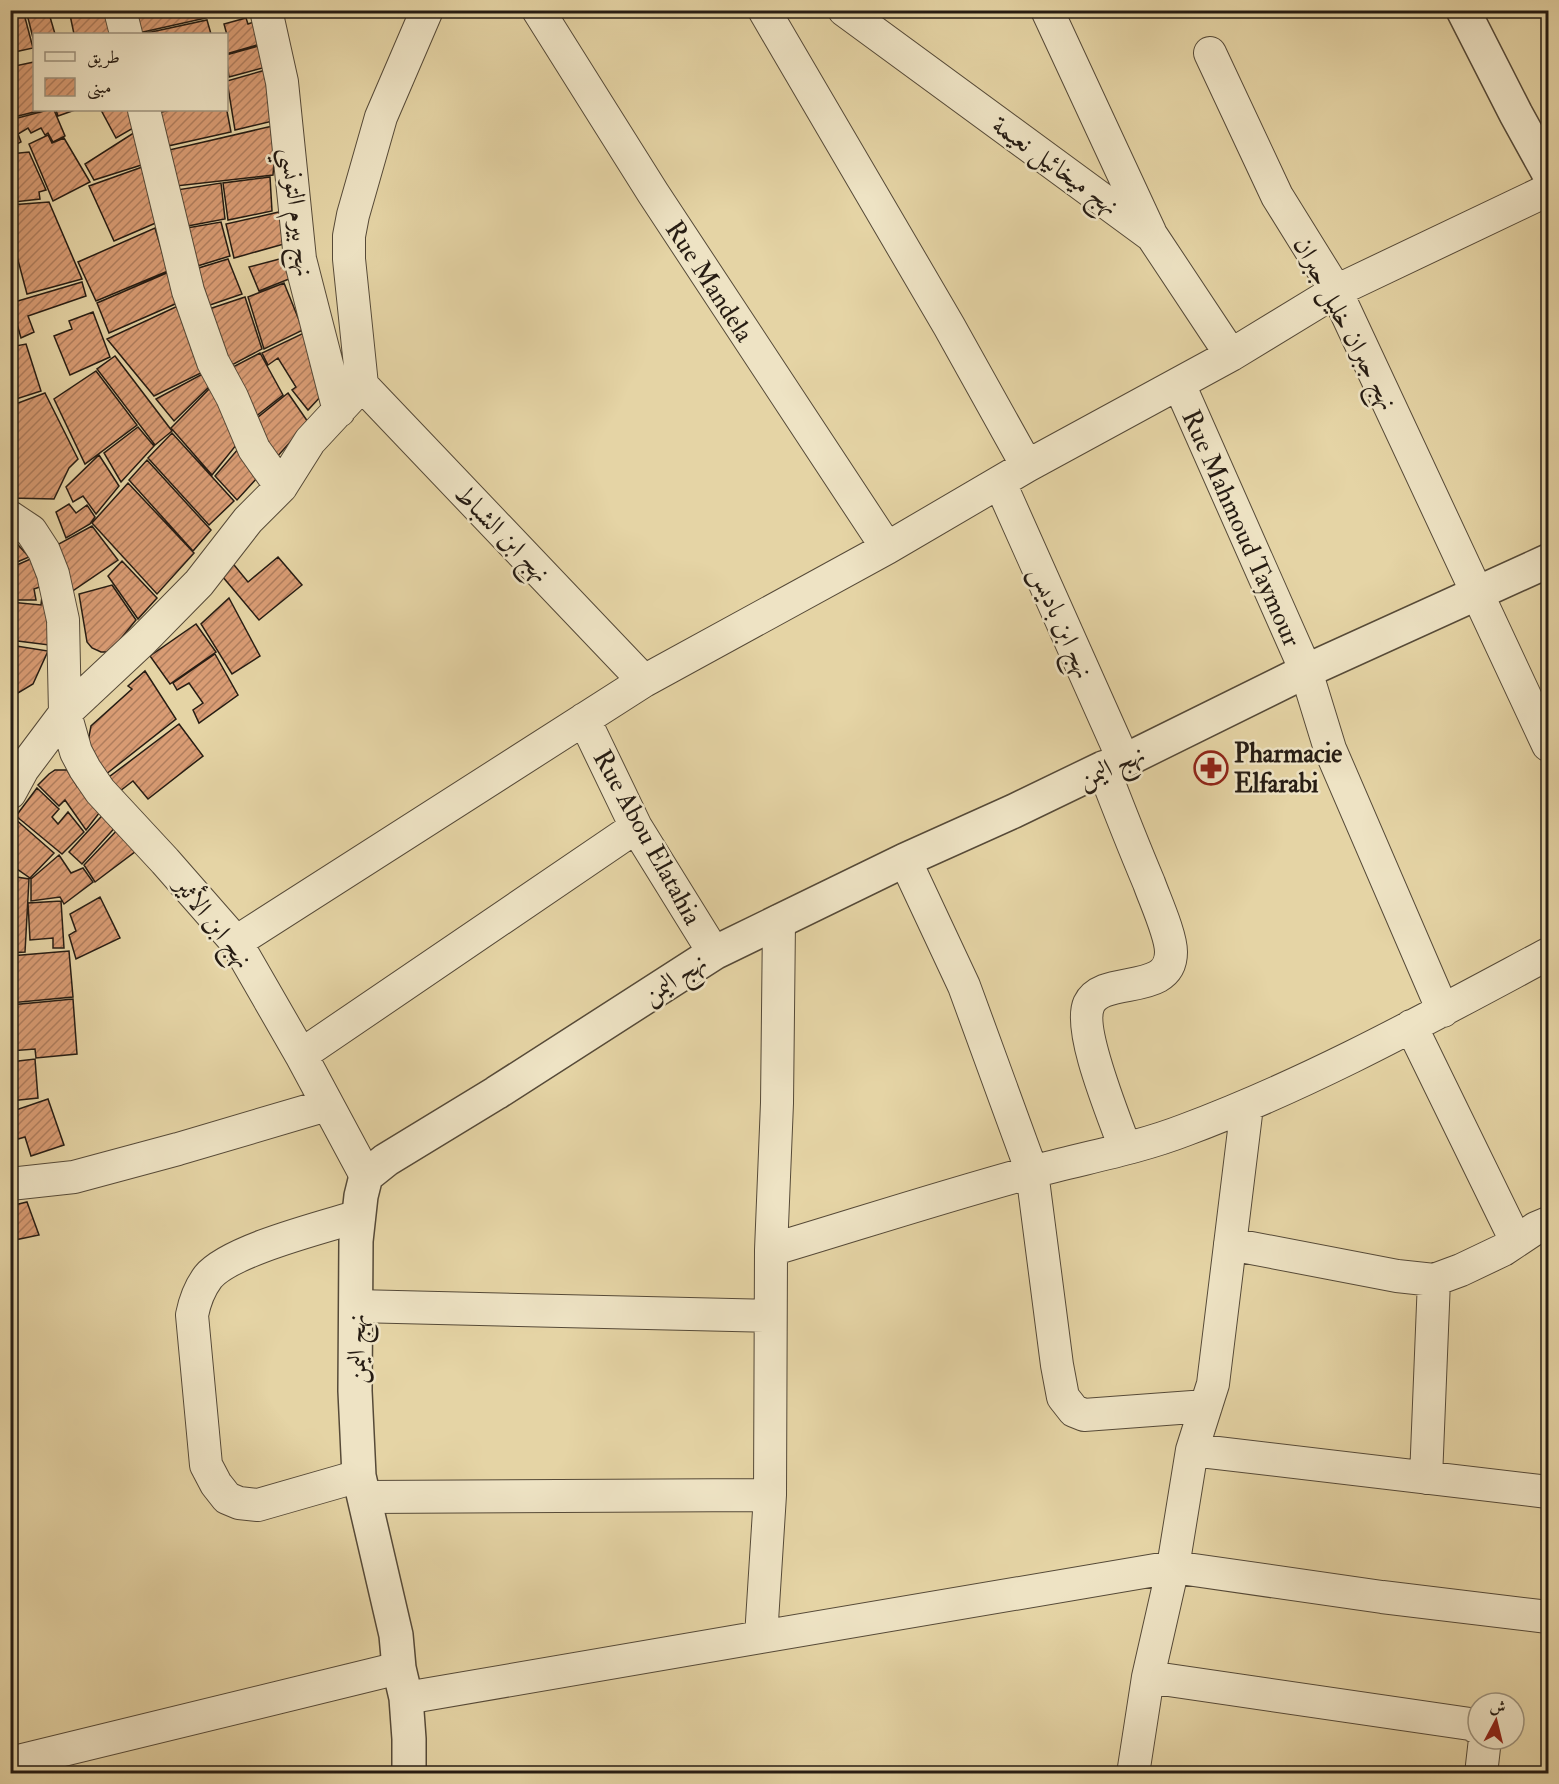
<svg xmlns="http://www.w3.org/2000/svg" width="1559" height="1784" viewBox="0 0 1559 1784" font-family="'IM FELL Double Pica',Amiri,serif">
<defs>
<pattern id="building-hatch" width="6" height="6" patternUnits="userSpaceOnUse" patternTransform="scale(1.5)"><rect width="6" height="6" fill="#d99c74"/><path d="M-1 1l2-2M0 6l6-6M5 7l2-2" fill="none" stroke="#b07e5e"/></pattern>
</defs>
<rect width="100%" height="100%" fill="#e5d4a5"/>
<filter id="stains"><feTurbulence type="fractalNoise" baseFrequency=".00333" numOctaves="4"/><feColorMatrix values="0 0 0 0 .2 0 0 0 0 .09 0 0 0 0 .02 0 0 0 .5 -.17"/></filter>
<radialGradient id="worn" r=".72"><stop offset=".6" stop-color="#630" stop-opacity="0"/><stop offset="1" stop-color="#630" stop-opacity=".3"/></radialGradient>
<path fill="url(#building-hatch)" stroke="#261c13" stroke-width="1.5" d="M10 10H23L33 48 10 53Z
M26 10H48L55 34H34V42Z
M90 10H110L116 34H74L70 15Z
M129 10H204L206 18 134 34Z
M246 18 248 24 260 20 267 42 226 54 227 35 224 24Z
M207 20 211 34H142Z
M266 44 270 66 229 77 226 55Z
M34 62V110H42L10 118V67Z
M269 69 277 120 235 130 227 81Z
M226 106 231 132 159 148 152 114 171 110H226Z
M48 110H54L65 136 53 142 48 133 45 135 41 128 31 133 28 128 18 134 21 142 11 147 10 120Z
M56 110H75L58 116Z
M101 110H138L142 123 116 138Z
M277 125 273 175 176 186 169 150Z
M143 127 151 162 94 180 85 164Z
M48 135 52 143 64 138 90 182 53 201 29 144Z
M29 152 46 190 39 192 40 199 14 202 10 187V154Z
M145 166 158 222 114 241 89 186Z
M270 177 272 211 228 220 223 183Z
M221 183 225 219 177 228 170 191Z
M49 202 82 279 27 294 10 230V205Z
M279 212 284 244 234 258 226 224Z
M221 222 230 256 191 268 181 229Z
M155 228 168 271 96 301 78 262Z
M291 256 294 277 259 291 249 267Z
M228 259 242 294 207 306 192 270Z
M169 272 182 301 109 333 97 303Z
M82 282 86 296 28 316 34 332 21 338 11 303Z
M284 283 303 330 264 349 248 297Z
M245 297 262 349 230 366 209 309Z
M182 304 209 369 154 396 107 339Z
M93 312 110 357 70 375 54 336 72 329 69 321Z
M10 316 15 334 10 335Z
M310 330 322 395 308 410 292 390 296 387 278 358 268 365 262 353Z
M26 344 41 391 10 401V347Z
M260 353 283 395 250 421 227 370Z
M115 356 172 431 155 445 97 369Z
M96 371 137 425 85 464 54 399Z
M208 371 213 383 174 421 156 399Z
M212 386 237 444 212 475 171 428Z
M45 393 78 459 69 468 54 499 10 498V406Z
M288 393 308 422 276 458 253 421Z
M138 427 154 446 121 482 104 453Z
M172 433 234 501 209 525 148 458Z
M239 448 257 478 237 500 215 476Z
M99 455 119 486 96 514 83 496 73 502 66 487Z
M147 460 211 530 193 551 129 480Z
M128 483 194 553 157 594 92 523Z
M69 504 76 513 87 505 95 517 90 524 66 538 56 512Z
M92 526 118 560 71 592 55 546Z
M10 536 29 557 10 565Z
M35 557 48 584 34 589 36 600H10V568Z
M278 557 302 585 259 620 217 570 230 560 248 582Z
M122 561 157 598 138 619 108 576Z
M112 585 136 620 110 652H101L92 648 87 642 79 594Z
M42 596 54 598 49 645 10 640V602L41 605Z
M229 598 260 656 232 674 201 624Z
M196 624 216 652 170 684 150 656Z
M10 645 48 651 33 684 13 696 10 695Z
M215 654 238 695 199 723 193 710 203 703 189 683 177 690 173 683Z
M145 671 176 719 105 775 87 747 91 726 132 689 128 686Z
M179 724 203 756 148 799 133 781 120 791 109 777Z
M55 770H67L77 786 83 781 103 808 86 830 65 800 59 806 38 785 49 774Z
M37 788 59 809 52 817 58 824 68 812 84 832 62 854 16 816Z
M108 809 120 822 82 864 69 852Z
M14 818 54 853 30 878 10 864V828Z
M122 825 140 848 95 882 84 865Z
M59 855 71 873 83 868 93 882 64 904 60 897 31 901V879Z
M10 876 29 879 25 952 10 953Z
M100 897 120 938 76 959 69 935 76 931 70 914Z
M61 901 64 948H53V938L30 940 28 903Z
M69 951 73 997 10 1003V956Z
M73 999 77 1054 36 1058 35 1049 10 1051V1005Z
M35 1059 38 1098 10 1101V1062Z
M48 1099 64 1145 31 1156 25 1137 18 1139 10 1118V1112Z
M27 1202 39 1235 10 1241V1206Z"/>
<g fill="none" stroke-linecap="round" stroke-linejoin="round">
<defs>
<path id="minor" d="M120 10 126 34
M266 10 282 82 300 259 339 411
M538 10 653 193 887 548
M764 10 949 326 1027 466
M844 10 1152 236 1231 355
M1047 10 1150 232
M1210 53 1277 196 1336 291 1548 745
M144 110 188 291 213 362 232 397 254 449 281 487
M1179 384 1306 671 1330 749 1443 1011
M362 385 644 681
M362 385 349 259V236L353 215 381 117 427 10
M1000 483 1124 761
M10 517 31 531 44 551 53 574 63 620 65 713 76 752 85 769 100 791 165 861 236 942 301 1055 366 1176
M584 719 636 827 714 953
M1103 768C1118 807 1133 845 1149 883 1155 900 1171 935 1171 952 1171 997 1103 974 1089 1004 1077 1030 1115 1119 1125 1148
M10 793 23 769 65 713 143 640 199 583 248 520 281 487 310 441 362 385
M905 860 964 986 1032 1172 1057 1365 1063 1397 1074 1411 1084 1415 1206 1406
M236 942 644 681 887 548 1027 466 1231 355 1336 291 1548 190
M1411 1026 1516 1241
M301 1055 636 827
M10 1184 74 1177 178 1149 327 1105
M359 1216C324 1227 230 1250 208 1277 199 1289 195 1300 192 1315L206 1465 216 1484 227 1498 239 1503 258 1505 359 1476
M1230 1244 1397 1276 1434 1280 1461 1270 1503 1250 1536 1228 1548 1223
M771 1250C858 1224 944 1196 1032 1172 1083 1158 1136 1149 1185 1130 1311 1083 1430 1017 1548 954
M356 1306 770 1316
M1192 1450 1548 1492
M1426 1478 1434 1280
M365 1497 770 1495
M761 1637 1173 1567 1382 1597 1548 1617
M1148 1677 1470 1724 1478 1728
M406 1698 761 1637 770 1495 771 1250 777 1103 779 921
M10 1763 399 1668
M1133 1774 1148 1677 1173 1567 1192 1450 1213 1384 1247 1106
M1481 1774 1485 1739"/>
<path id="tertiary" d="M1463 10 1516 114 1548 172
M409 1774V1739L406 1698 399 1668 396 1635 359 1476 355 1391 356 1241 361 1196 366 1176 386 1160 496 1093 714 953 905 860 1014 811 1103 768 1124 761 1306 671 1548 561"/>
</defs>
<use href="#minor" stroke="#564a38" stroke-width="34"/>
<use href="#tertiary" stroke="#564a38" stroke-width="36"/>
<use href="#minor" stroke="#eee3c4" stroke-width="32"/>
<use href="#tertiary" stroke="#eee3c4" stroke-width="33"/>
</g>
<defs>
<symbol id="pharmacy-ring" viewBox="-11 -11 22 22"><circle r="9.5" fill="#eee3c4" stroke="#8f2418" stroke-width="1.5"/><path d="M-2-6h4v4h4v4h-4v4h-4v-4h-4v-4h4Z" fill="#8f2418"/></symbol>
</defs>
<g fill-rule="evenodd">
<use href="#pharmacy-ring" x="1192" y="749" width="38" height="38"/>
</g>
<g text-anchor="middle" stroke-width="5" stroke-linejoin="round" paint-order="stroke">
<g font-size="26" fill="#261c13" stroke="#eee3c4">
<text transform="translate(1056 165) rotate(36)" y="9">نهج ميخائيل نعيمة</text>
<text transform="translate(298 212) rotate(83)" y="9">نهج بيرم التونسي</text>
<text transform="translate(710 281) rotate(57)" y="9">Rue Mandela</text>
<text transform="translate(1346 323) rotate(62)" y="9">نهج جبران خليل جبران</text>
<text transform="translate(1242 528) rotate(66)" y="9">Rue Mahmoud Taymour</text>
<text transform="translate(503 533) rotate(46)" y="9">نهج ابن الشباط</text>
<text transform="translate(1062 622) rotate(66)" y="9">نهج ابن باديس</text>
<text transform="translate(1111 766) rotate(-24)" y="9">نهج اليمن</text>
<text transform="translate(648 837) rotate(61)" y="9">Rue Abou Elatahia</text>
<text transform="translate(214 922) rotate(52)" y="9">نهج ابن الأثير</text>
<text transform="translate(674 978) rotate(-33)" y="9">نهج اليمن</text>
<text transform="translate(356 1349) rotate(-90)" y="9">نهج اليمن</text>
</g>
<g font-size="26" font-weight="bold" fill="#261c13" stroke="#eee3c4" text-anchor="start">
<text x="1234" y="762">Pharmacie<tspan x="1234" dy="30">Elfarabi</tspan></text>
</g>
</g>
<rect width="1559" height="1784" fill="none" stroke="#e5d4a5" stroke-width="36"/>
<rect x="12" y="12" width="1535" height="1760" fill="none" stroke="#261c13" stroke-width="3"/>
<rect x="18" y="18" width="1523" height="1748" fill="none" stroke="#261c13" stroke-width="1.5"/>
<rect x="33" y="33" width="195" height="78" fill="#eee3c4" stroke="#9e937d" stroke-width="1.5"/>
<rect x="45" y="52" width="30" height="9" fill="#eee3c4" stroke="#9e937d" stroke-width="1.5"/>
<text x="87" y="63" font-size="18" fill="#261c13">طريق</text>
<rect x="45" y="78" width="30" height="18" fill="url(#building-hatch)" stroke="#9e937d" stroke-width="1.5"/>
<text x="87" y="93" font-size="18" fill="#261c13">مبنى</text>
<g transform="translate(1496 1721) rotate(7)"><circle r="28" fill="#eee3c4" stroke="#9e937d" stroke-width="1.5"/>
<path d="M0-4.5L10 22L0 15L-10 22Z" fill="#8f2418"/>
<text y="-9" font-size="16" font-weight="bold" text-anchor="middle" fill="#261c13">ش</text>
</g>
<rect width="100%" height="100%" filter="url(#stains)"/>
<rect width="100%" height="100%" fill="url(#worn)"/>
</svg>
